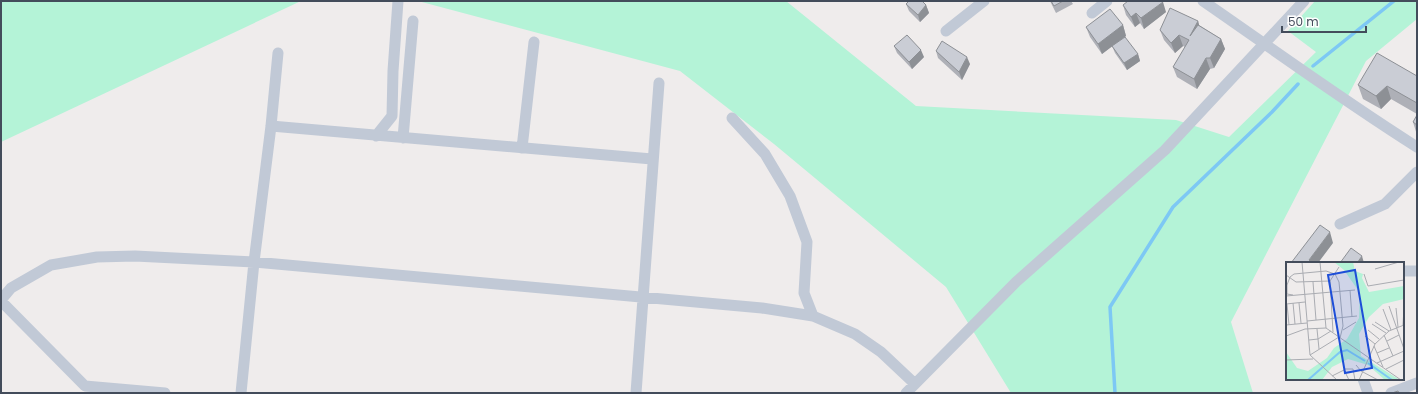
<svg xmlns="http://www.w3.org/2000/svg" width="1418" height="394" viewBox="0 0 1418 394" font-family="Poppins,sans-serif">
<rect width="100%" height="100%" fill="#efecec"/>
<path fill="#b4f3d7" d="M1 1H301L1 142Z
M418 1H786L916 106 1176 120 1229 137 1316 52 1288 31 1315 1H1417V19L1366 61 1231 322 1253 393H1011L946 287 774 144 680 71Z"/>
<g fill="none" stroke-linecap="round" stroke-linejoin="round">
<path stroke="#7dc8f4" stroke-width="3.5" d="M1313 66 1394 1
M1115 393 1110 307 1173 207 1272 112 1298 84"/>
<path stroke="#c1c9d6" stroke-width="11" d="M1203 1C1274 50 1344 101 1417 147
M1092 13 1107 1
M946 31 984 1
M732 118 765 154 790 196 807 242 804 293 813 316
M271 126 652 159
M376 136 392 116 393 71 398 1
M403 138 413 21
M522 148 534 42
M1340 224 1385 204 1417 172
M1403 271H1417
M1 300 11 288 51 265 97 257 135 256 254 262 762 308 813 316 855 334 881 352 915 384
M1 301 85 386 165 393
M1363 379 1368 393
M241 393 254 262 271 126 278 53
M636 393 659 83
M906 393 1016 282 1165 150 1304 1
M1391 393 1417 383"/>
</g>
<path fill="#aeb0b7" d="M1050 1H1071L1073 4 1056 13Z
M906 4 926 5 929 13 920 22 909 11Z
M1123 5 1166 12 1144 29 1140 23 1135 27 1126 15Z
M1198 21 1199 25 1221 39 1225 49 1214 68 1210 69 1197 89 1177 77 1173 67 1185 47 1183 46 1175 53 1164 40 1160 30Z
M1123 25 1126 36 1116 44 1138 54 1140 61 1127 70 1115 53 1112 46 1102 54 1090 37 1086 27Z
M894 46 924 57 912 69 897 53Z
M936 51 970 64 962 80 938 58Z
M1417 76V114L1391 99 1381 109 1363 99 1358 85Z
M1417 115V135L1413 122Z"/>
<path fill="#8d9095" d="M1163 2 1166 12 1144 29 1141 18Z
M926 5 929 13 920 22 918 15Z
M1136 13 1140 23 1135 27 1131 17Z
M1198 21 1201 32 1190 36Z
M1123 25 1126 36 1102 54 1098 44Z
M1179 35 1183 46 1175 53 1171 43Z
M1221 39 1225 49 1214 68 1210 58Z
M921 50 924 57 912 69 909 62Z
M1138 54 1140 61 1127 70 1124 63Z
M967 57 970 64 962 80 959 72Z
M1206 58 1210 69 1197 89 1194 79Z
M1387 86 1391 99 1381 109 1376 96Z
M1330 232 1333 243 1318 263H1310L1309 260Z
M1362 256 1364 263H1357Z"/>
<path fill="#cacdd5" stroke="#8d9095" d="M909 1H922L926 5 918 15 906 4Z
M1051 1H1063L1054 6Z
M1128 1H1162L1163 2 1141 18 1136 13 1131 17 1123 5Z
M1170 8 1198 21 1190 36 1198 25 1221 39 1210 58H1206L1194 79 1173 67 1189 40 1179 35 1171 43 1160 30Z
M1110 9 1123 25 1098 44 1086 27Z
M907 35 921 50 909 62 894 46Z
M1125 37 1138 54 1124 63 1112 46Z
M942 41 967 57 959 72 936 51Z
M1377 53 1417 76V103L1387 86 1376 96 1358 85Z
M1417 115V125L1413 122Z
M1320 225 1330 232 1309 260 1312 263H1291Z
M1351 248 1362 256 1357 263H1340Z
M1398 391 1399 393H1392Z"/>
<g transform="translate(1286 262)">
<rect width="118" height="118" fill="#efecec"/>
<path d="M48 0H67L69 9 77 12 76 16 83 30 118 24V37L97 42 83 55 73 72 75 94 114 118H99L82 103 62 97 46 105 36 118H0V90L11 106 22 109 41 96 48 86 61 77 73 56 74 31 58 8Z" fill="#b4f3d7"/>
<path fill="none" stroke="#7dc8f4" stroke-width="2" d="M82 101 106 118M22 118 54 90 61 88 79 99"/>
<path fill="none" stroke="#aaacb2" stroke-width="1" d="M16 0 24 93 51 118M34 0 40 66M89 7 113 0M78 12 82 24 118 18M0 13 10 20 44 19M27 20 30 58M64 28 66 55M7 33 1 32V23L4 15 8 12 40 9 49 12 53 20 57 64 54 76M0 34 69 28M7 41 9 62M13 41 15 61M0 42 19 40M1 42 3 63M103 44 118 87M110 46 112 65M97 47 105 68M21 59 71 54M89 60 103 69M86 62 100 71M0 63 21 61M117 63 118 46M31 67 33 87M57 68 70 60M82 68 93 77M47 70 44 19 53 5M98 73 107 94M0 74 19 67 40 66 115 118M79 74 89 82M23 78 32 77 45 69M101 79 113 73M88 84 97 105M91 91 103 86M24 93 53 75M0 98 27 97M91 101 118 89M70 103 75 109 92 118M58 107H67L69 118M100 107 118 98M46 114 58 108 63 118M73 118 89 82 103 69 118 63"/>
<path fill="#1d4ed8" fill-opacity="0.15" stroke="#1d4ed8" stroke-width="2" d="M69 8 86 106 59 111 42 13Z"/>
<rect width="118" height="118" fill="none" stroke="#434c5b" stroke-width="2"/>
</g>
<rect width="1418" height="394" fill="none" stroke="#434c5b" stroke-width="4"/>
<path d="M1282 26v6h84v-6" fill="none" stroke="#434c5b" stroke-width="2"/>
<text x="1288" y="26" font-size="12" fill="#434c5b" stroke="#ffffff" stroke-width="3" paint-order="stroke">50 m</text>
</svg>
